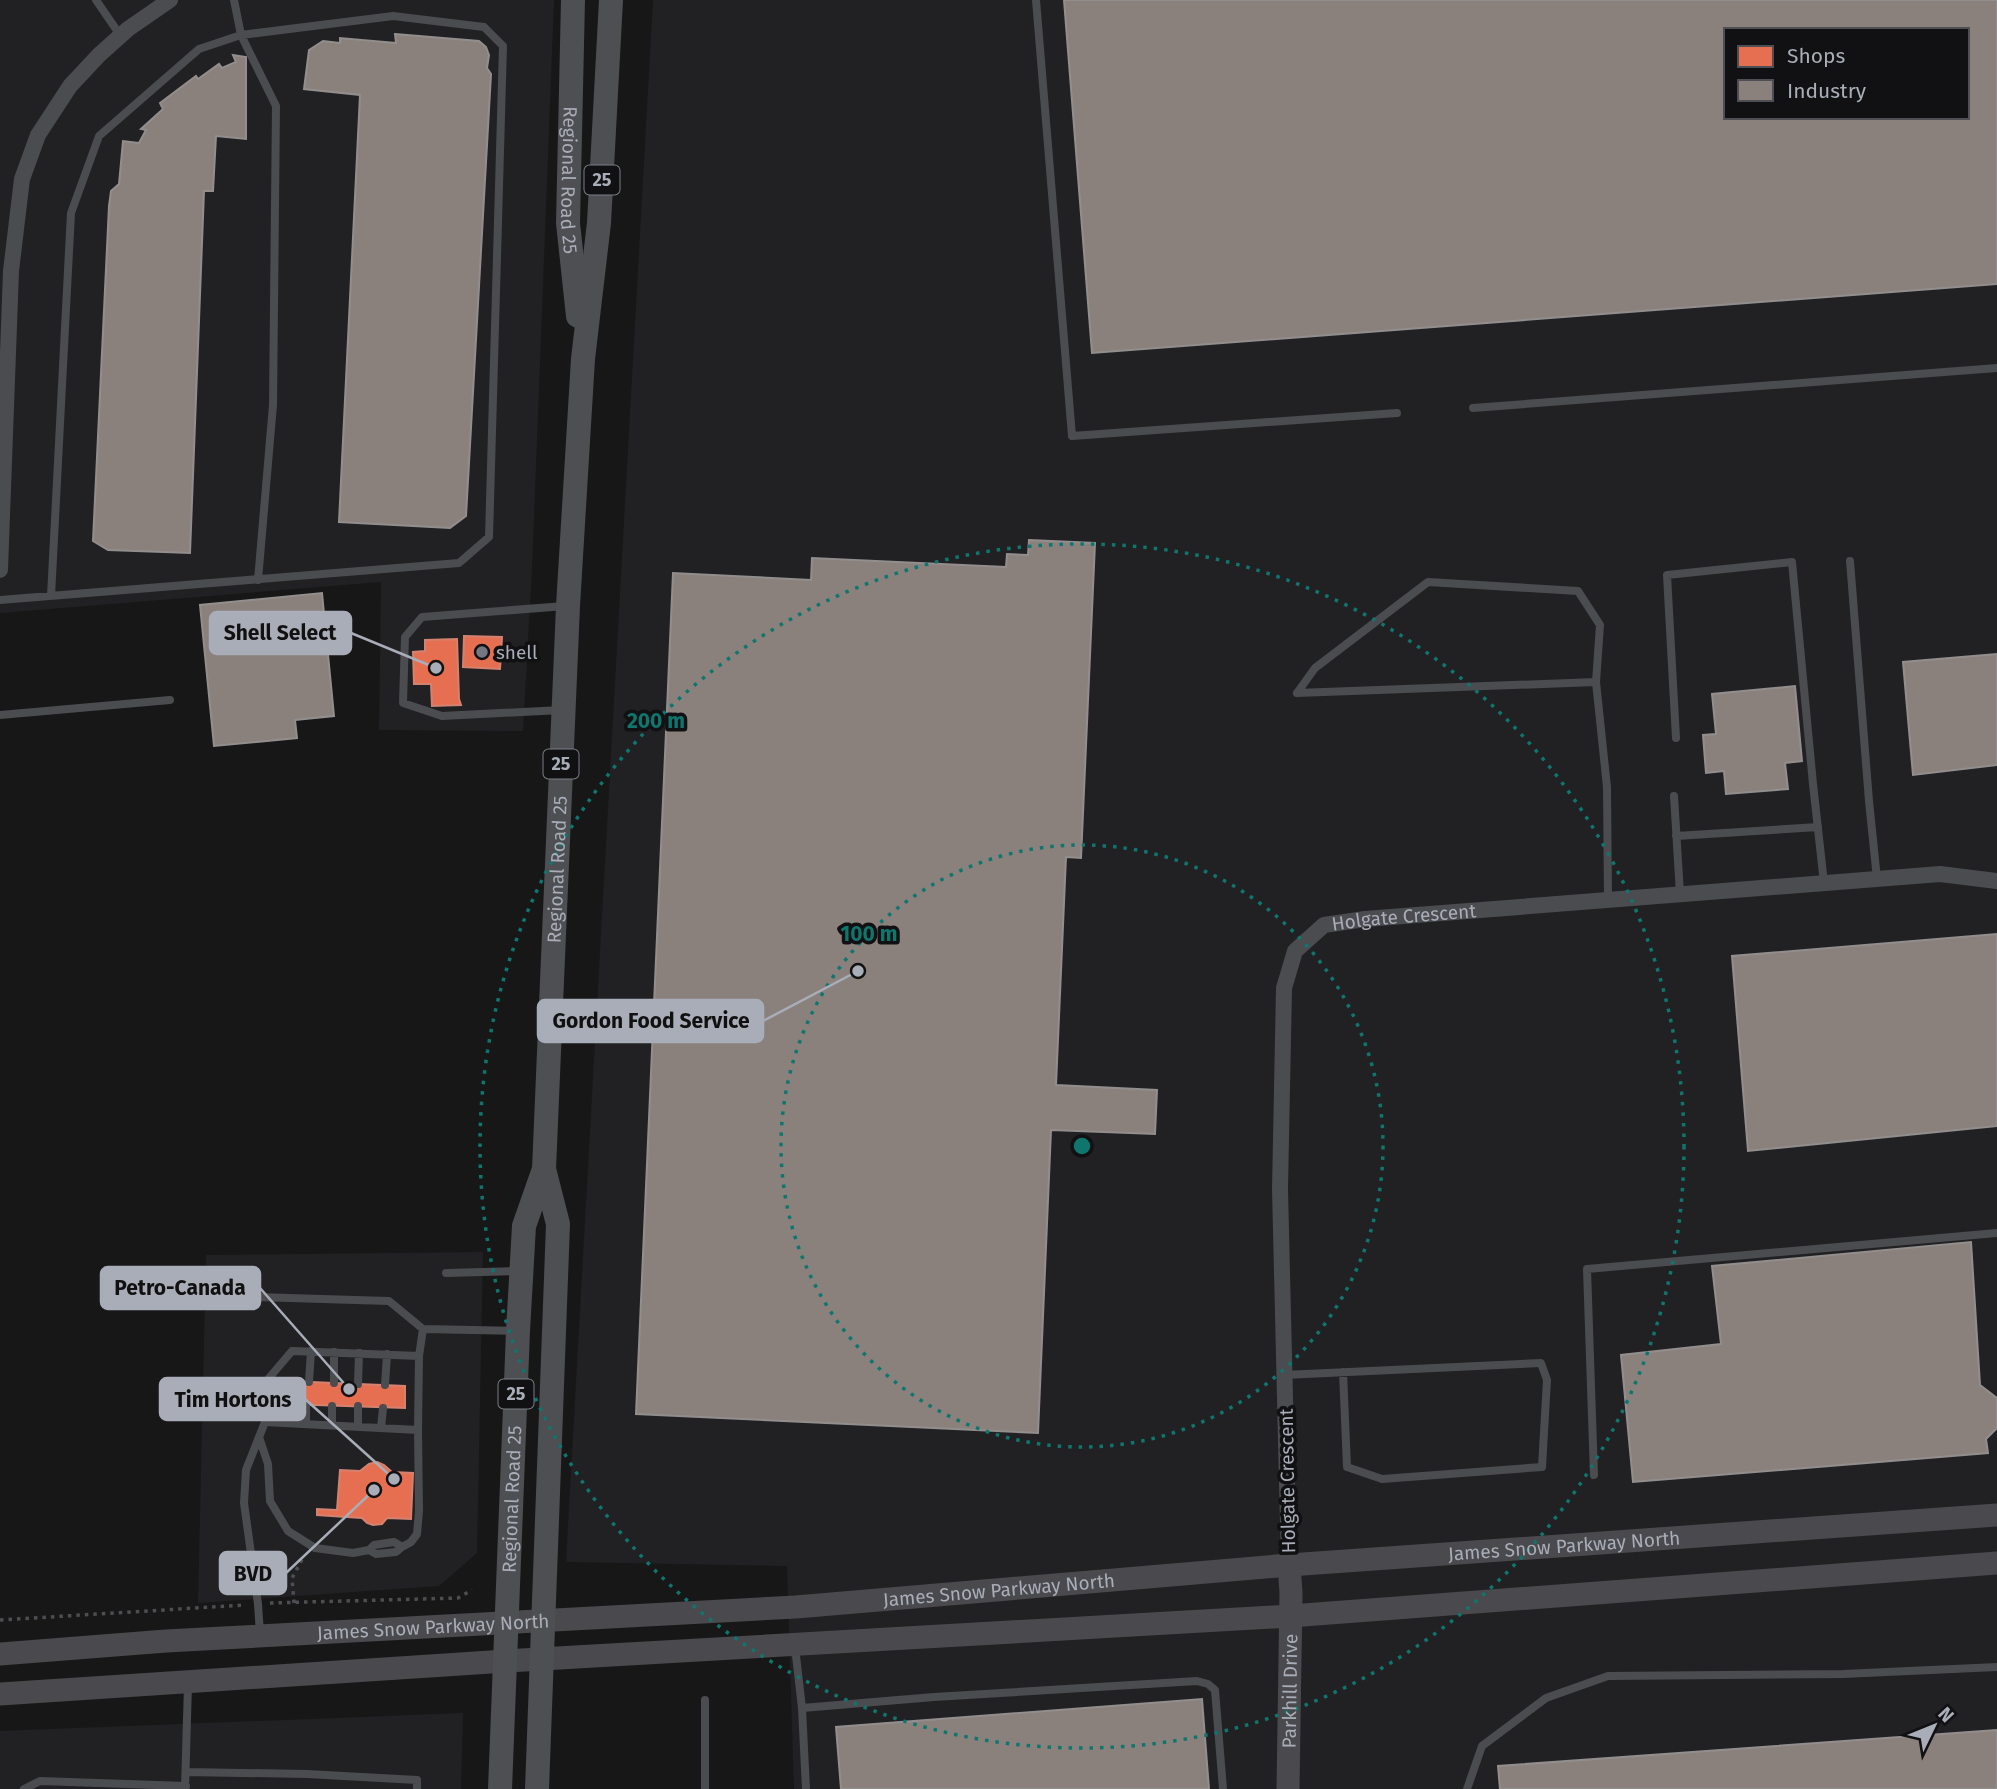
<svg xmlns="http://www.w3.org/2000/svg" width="1997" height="1789" viewBox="0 0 1997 1789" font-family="'Fira Sans',sans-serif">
<rect width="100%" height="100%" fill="#171717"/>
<path fill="#212123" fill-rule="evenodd" d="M0 0H554L532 569 523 731 379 730 381 582 0 613Z
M653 0H1997V1789H794L787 1566 566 1562ZM1726 30H1967V117H1726Z
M483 1252 477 1553 439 1586 198 1603 206 1255Z
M463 1713 461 1789H0V1731Z"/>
<path fill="#e76f51" stroke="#d48270" stroke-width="2" d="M464 636 502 637 500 669 463 667Z
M457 639 459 699 461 705 432 706 431 684H414L413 652 425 651V640Z
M287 1381 405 1386V1408L286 1404Z
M377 1462 384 1465 392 1472 413 1473 411 1519 387 1518 382 1524 373 1525 367 1523 362 1518 317 1515V1509L337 1510 340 1470 360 1471 369 1464Z"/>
<path fill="#8a817c" stroke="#938e8e" stroke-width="2" fill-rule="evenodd" d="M1064 0H1997V284L1092 353ZM1726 30H1967V117H1726Z
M395 34 479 41 486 47 489 55 487 68 491 74 466 516 450 528 339 522 360 95 304 89 309 50 323 41 340 43V38L396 43Z
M233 55 246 57V139L216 136 213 191H204L190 553 108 550 93 541 109 206 111 191 119 184 123 141 139 143 146 130 141 129 163 109 160 103 196 76 198 79 219 64 222 68 236 62Z
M1029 540 1095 543 1081 858 1066 857 1056 1085 1157 1090 1155 1134 1051 1130 1038 1433 636 1414 673 573 811 580 812 558 1006 567 1007 554 1028 555Z
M322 593 334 716 295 720 297 738 214 746 200 605Z
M1997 654V765L1913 775 1903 662Z
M1795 686 1802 761 1785 763 1788 789 1726 794 1724 771 1706 773 1703 735 1716 734 1712 694Z
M1997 934V1126L1748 1151 1732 956Z
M1971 1242 1980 1385 1997 1398V1428L1986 1439 1988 1453 1633 1482 1621 1355 1721 1344 1712 1266Z
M1202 1699 1209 1789H841L836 1727Z
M1997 1730V1789H1500L1498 1766Z"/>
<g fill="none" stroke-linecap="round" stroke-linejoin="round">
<path stroke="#4d4e52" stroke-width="3.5" stroke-dasharray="3.5 5" stroke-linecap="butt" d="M270 1603 458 1598 472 1590
M294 1603 292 1578 304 1556
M0 1620 245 1605"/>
<path stroke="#4b4c50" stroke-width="8" d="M96 0 120 35
M234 0 241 35 276 106 273 405 258 580
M1036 0 1072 436 1397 413
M1473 408 1997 368
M1850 561 1869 801 1877 879
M0 600 459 563 489 537 503 46 484 27 393 16 241 35 199 49 99 136 71 213 51 596
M1297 693 1315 668 1428 582 1578 591 1600 625 1596 682 1607 787 1608 900
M1297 693 1596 682
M562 710 442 716 403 703 405 637 422 617 565 606
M0 715 170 700
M1676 738 1667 575 1792 562 1813 784 1824 883
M1674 796 1680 894
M1676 836 1818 827
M446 1273 519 1271
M256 1297 389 1301 423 1329
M1284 1375 1541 1363 1547 1380 1542 1467 1382 1479 1347 1467 1343 1372
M309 1382 311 1351
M334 1383V1352
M358 1384 359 1353
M385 1385 387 1354
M265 1422 418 1430 419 1356
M306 1423V1404
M332 1425V1406
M358 1426V1406
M381 1428 383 1408
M259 1437 268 1464 270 1501 288 1531 315 1548 353 1553 369 1550 374 1545 394 1542 402 1547
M1594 1475 1587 1269 1997 1233
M369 1550 376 1554 396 1552 402 1547 411 1542 417 1534 419 1511 418 1430
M260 1634 258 1604 244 1503 246 1470 265 1422 269 1378 292 1351 419 1356 423 1329 516 1331
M795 1647 802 1708 806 1789
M802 1708 934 1697 1197 1681 1208 1684 1215 1690 1223 1789
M186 1772 307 1774 417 1780V1789
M24 1789 40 1781 186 1786
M185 1789 188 1684
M705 1789V1700
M1467 1789 1482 1746 1546 1698 1608 1676 1843 1674 1997 1667"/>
<g stroke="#4b4c50" stroke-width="16">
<path d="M0 570 11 271 22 179 38 135 70 86 99 55 128 29 170 0"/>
<path id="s1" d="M1289 1565 1280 1189 1284 988 1295 951 1324 925 1365 919 1940 874 1997 881"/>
</g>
<g stroke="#4a4a4e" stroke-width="23">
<path id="s2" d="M0 1654 166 1641 796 1607 1289 1565 1997 1515"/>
<path d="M0 1694 506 1661 1290 1616 1997 1563"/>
<path id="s3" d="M1288 1789 1291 1593 1289 1565"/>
</g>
<g stroke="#4d4f52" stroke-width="24">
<path id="s4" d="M573 0 568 223 578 316"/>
<path id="s5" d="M500 1789 518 1331 524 1226 544 1169"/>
<path id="s6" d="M537 1789 558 1224 544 1169 568 606 583 359 599 223 611 0"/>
</g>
</g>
<g fill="none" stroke="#0f766e" stroke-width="3.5" stroke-dasharray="3.5 7">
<circle cx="1082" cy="1146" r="301"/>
<circle cx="1082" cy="1146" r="602"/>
</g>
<circle fill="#757880" stroke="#111113" stroke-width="2.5" cx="482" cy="652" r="7"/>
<g text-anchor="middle" stroke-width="7" stroke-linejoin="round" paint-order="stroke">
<g fill="#111113" stroke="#7b7e86" stroke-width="2">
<rect x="584.5" y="165.5" width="35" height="29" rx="5"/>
<rect x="543.5" y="749.5" width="35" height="29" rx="5"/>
<rect x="498.5" y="1379.5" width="35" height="29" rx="5"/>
</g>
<g font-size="18" font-weight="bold" fill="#a8adb8">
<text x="602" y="186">25</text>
<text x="561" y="770">25</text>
<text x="516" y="1400">25</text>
</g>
<g font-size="19" fill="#a8adb8" stroke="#111113">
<text dy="7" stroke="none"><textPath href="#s4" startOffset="180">Regional Road 25</textPath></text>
<text dy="7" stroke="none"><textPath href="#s6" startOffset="922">Regional Road 25</textPath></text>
<text dy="7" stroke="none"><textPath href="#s1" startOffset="735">Holgate Crescent</textPath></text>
<text transform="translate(1287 1481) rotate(-91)" y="7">Holgate Crescent</text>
<text dy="7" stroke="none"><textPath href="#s5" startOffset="290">Regional Road 25</textPath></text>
<text dy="7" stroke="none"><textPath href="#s2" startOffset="1568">James Snow Parkway North</textPath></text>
<text dy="7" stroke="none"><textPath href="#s2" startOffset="1001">James Snow Parkway North</textPath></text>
<text dy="7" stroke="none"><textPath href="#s2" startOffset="434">James Snow Parkway North</textPath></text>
<text dy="7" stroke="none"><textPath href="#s3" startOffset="98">Parkhill Drive</textPath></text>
</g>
<g font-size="19" fill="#a8adb8" stroke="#111113" text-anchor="start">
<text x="496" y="659">shell</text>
</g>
</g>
<circle cx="1082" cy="1146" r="10" fill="#0f766e" stroke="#111113" stroke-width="3.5"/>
<g font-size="21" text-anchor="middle" font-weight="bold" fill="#0f766e" stroke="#111113" stroke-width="7" stroke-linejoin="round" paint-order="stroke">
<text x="656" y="728">200 m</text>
<text x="869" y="941">100 m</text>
</g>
<path fill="none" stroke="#a8adb8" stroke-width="2.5" d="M436 668L351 633M858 971L763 1021M349 1389L260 1288M394 1479L305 1399M374 1490L286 1573"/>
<g fill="#a8adb8" stroke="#111113" stroke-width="2.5">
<circle cx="436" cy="668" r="7"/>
<circle cx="858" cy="971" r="7"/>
<circle cx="349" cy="1389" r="7"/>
<circle cx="394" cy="1479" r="7"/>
<circle cx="374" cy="1490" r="7"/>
</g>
<g fill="#a8adb8" stroke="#a8adb8" stroke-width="2.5">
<rect x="210" y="612" width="141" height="42" rx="7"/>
<rect x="538" y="1000" width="225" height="42" rx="7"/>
<rect x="101" y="1267" width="159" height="42" rx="7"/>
<rect x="160" y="1378" width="145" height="42" rx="7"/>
<rect x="220" y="1552" width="66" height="42" rx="7"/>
</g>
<g font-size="21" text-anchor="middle" font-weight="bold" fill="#111">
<text x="280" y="640">Shell Select</text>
<text x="651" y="1028">Gordon Food Service</text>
<text x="180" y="1295">Petro-Canada</text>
<text x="233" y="1407">Tim Hortons</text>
<text x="253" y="1581">BVD</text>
</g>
<rect x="1724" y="28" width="245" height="91" fill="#111113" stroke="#4d4f55" stroke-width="2"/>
<rect x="1738" y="46" width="35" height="21" fill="#e76f51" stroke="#4d4f55" stroke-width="2"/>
<text x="1787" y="63" font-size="21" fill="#a8adb8">Shops</text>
<rect x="1738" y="80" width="35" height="21" fill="#8a817c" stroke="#4d4f55" stroke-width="2"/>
<text x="1787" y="98" font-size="21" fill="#a8adb8">Industry</text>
<g transform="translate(1934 1726) rotate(47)" stroke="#111113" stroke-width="5" paint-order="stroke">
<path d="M0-5L12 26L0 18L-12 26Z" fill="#a8adb8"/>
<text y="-10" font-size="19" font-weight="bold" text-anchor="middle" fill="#a8adb8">N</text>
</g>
</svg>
